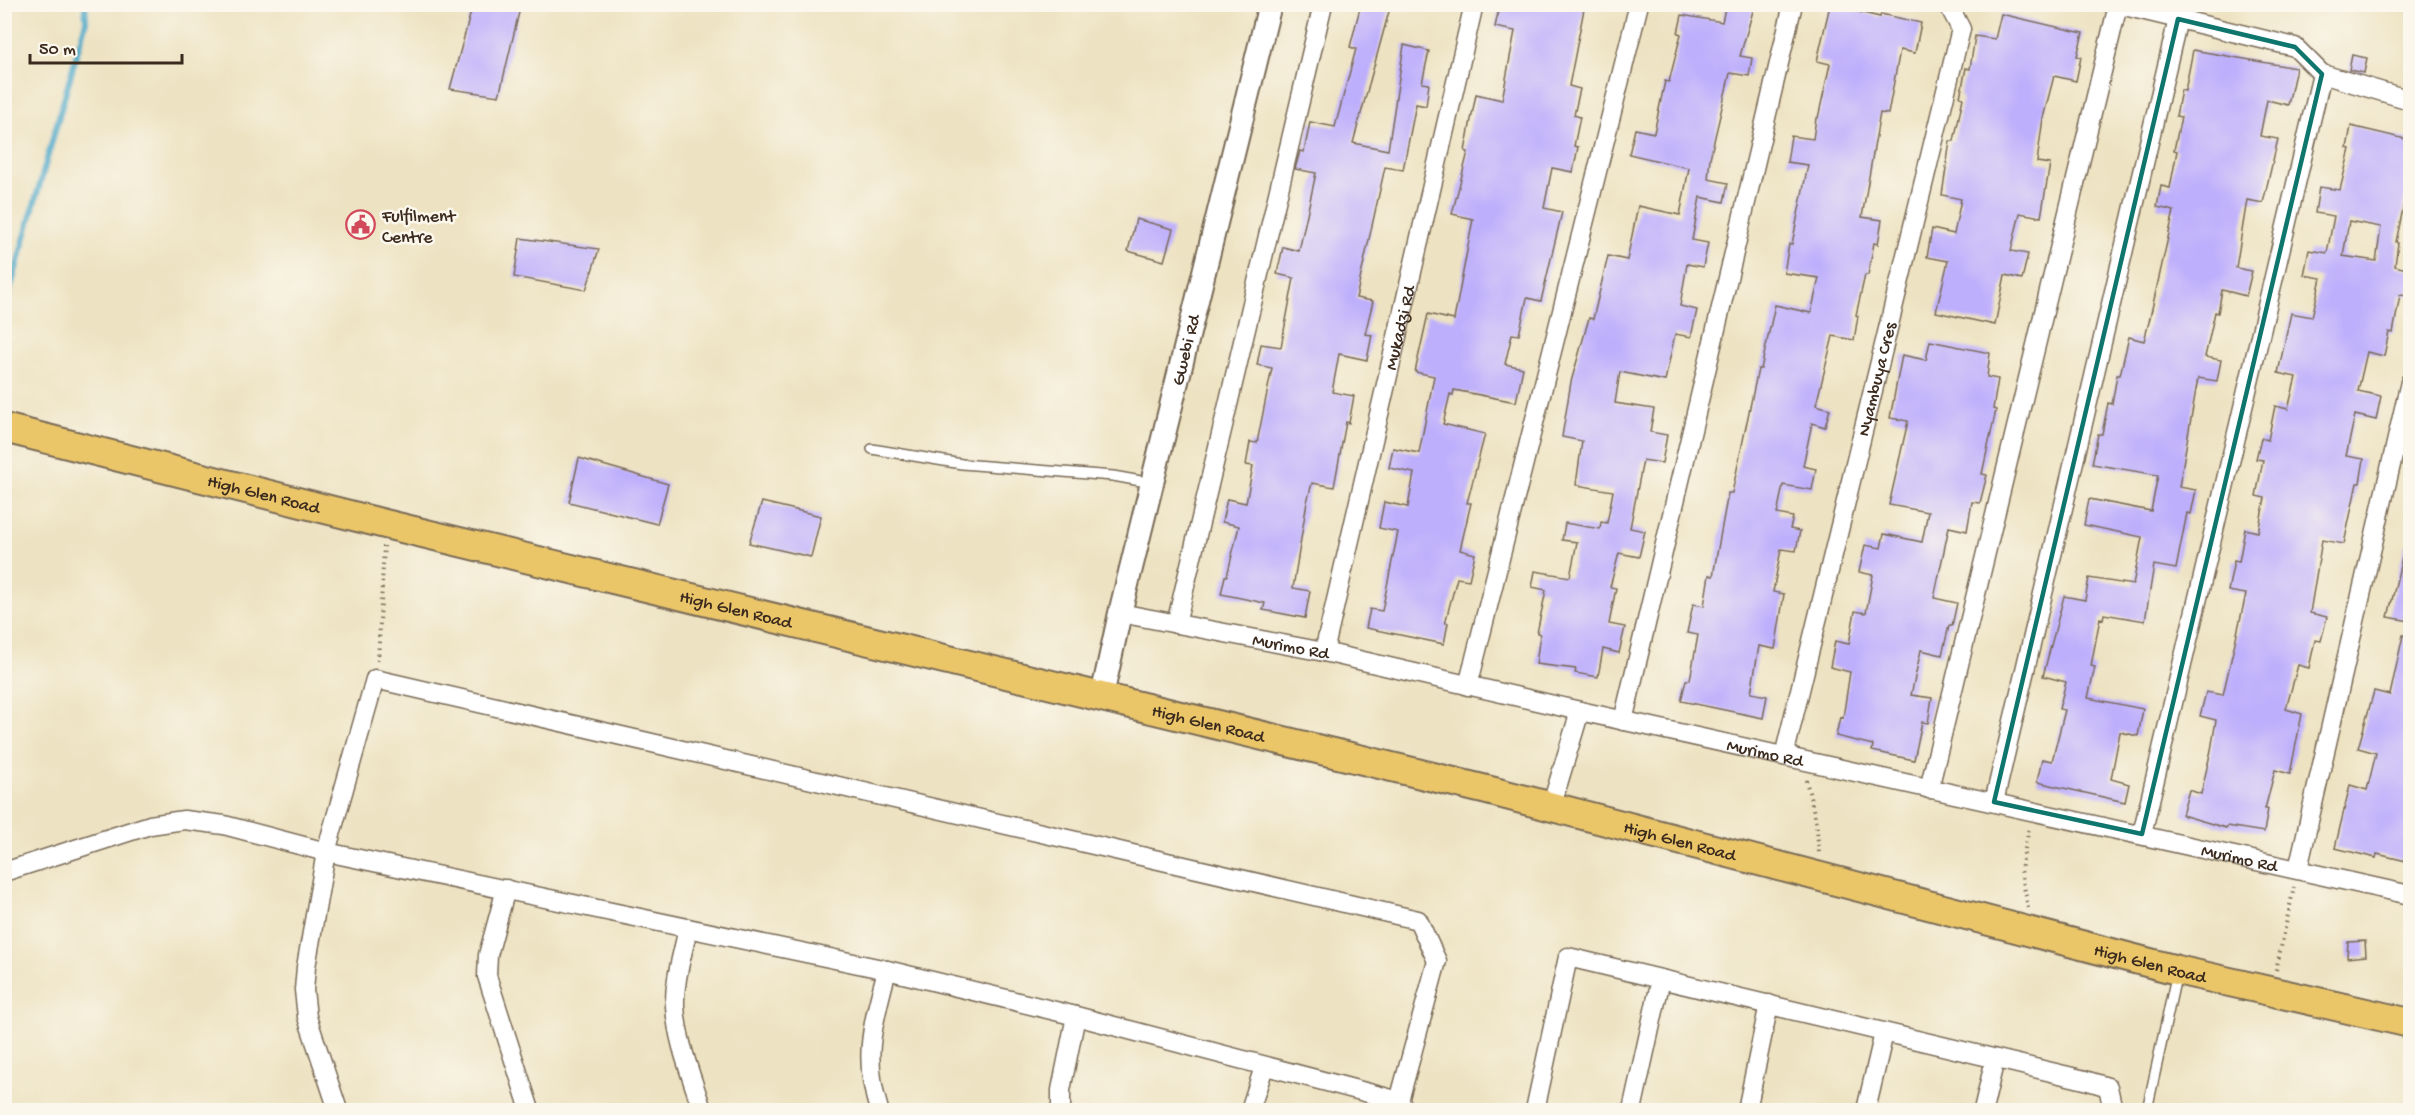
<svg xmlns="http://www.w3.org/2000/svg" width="2415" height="1115" viewBox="0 0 2415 1115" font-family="'Gochi Hand',sans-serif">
<rect width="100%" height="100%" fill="#fbf7ec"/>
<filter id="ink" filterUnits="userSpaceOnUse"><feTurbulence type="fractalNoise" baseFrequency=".0167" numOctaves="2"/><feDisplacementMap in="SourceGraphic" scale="12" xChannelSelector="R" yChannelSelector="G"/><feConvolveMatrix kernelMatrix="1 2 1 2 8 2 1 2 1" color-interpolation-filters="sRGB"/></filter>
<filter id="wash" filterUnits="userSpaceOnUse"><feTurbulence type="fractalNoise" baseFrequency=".008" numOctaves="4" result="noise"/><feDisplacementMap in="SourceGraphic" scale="24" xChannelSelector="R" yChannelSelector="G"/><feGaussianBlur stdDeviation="1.35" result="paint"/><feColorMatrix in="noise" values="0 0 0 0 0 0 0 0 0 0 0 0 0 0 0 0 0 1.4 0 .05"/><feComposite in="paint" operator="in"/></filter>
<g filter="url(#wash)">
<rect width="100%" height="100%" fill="#ede2c1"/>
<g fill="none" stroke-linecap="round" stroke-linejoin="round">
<path stroke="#49a7c8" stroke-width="6" d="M4 311 86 21 85 4"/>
</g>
<g id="blocks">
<path fill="#beaffc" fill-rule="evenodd" d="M473 4H521L499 96 450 89Z
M1361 4H1391L1353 143 1388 150 1404 45 1429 51 1422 83 1429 84 1426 106 1416 104 1403 170 1385 167 1356 298 1373 301 1365 334 1372 335 1367 360 1339 354 1332 392 1354 396 1349 423 1346 422 1334 487 1312 483 1307 502 1293 588 1310 591 1305 618 1263 610 1265 603 1221 594 1225 576H1227L1239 526 1222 522 1227 499 1246 503 1253 466 1246 465 1250 442 1257 443 1272 368 1257 365 1261 344 1281 347 1294 278 1277 274 1283 247 1299 251 1316 173 1295 169 1300 151 1304 152 1310 122 1335 127 1356 49 1350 47Z
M1500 4H1585L1569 86 1580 89 1574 115 1580 117 1574 146 1578 147 1573 172 1552 168 1544 208 1562 212 1541 301 1527 298 1519 335 1512 334 1505 364 1523 368 1516 402 1454 390 1453 395 1450 394 1443 424 1485 434 1467 503H1471L1460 550 1475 554 1469 580 1457 578 1445 623H1448L1444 644 1366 628 1370 609 1382 611 1398 532 1379 528 1384 502 1408 507 1414 473 1389 468 1393 448 1419 453 1434 376 1415 372 1428 314 1454 320 1473 219 1452 214 1468 152 1465 151 1476 94 1502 100 1515 31 1495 27Z
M1726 4H1755L1740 56 1752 58 1749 76 1730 73 1710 158 1708 179 1728 183 1724 202 1700 197 1692 240 1708 243 1703 267 1687 264 1680 306 1697 310 1691 337 1675 334 1665 381 1620 372 1615 403 1654 409 1650 432 1667 435 1662 463 1643 460 1630 528 1645 531 1639 557 1619 553 1610 587 1616 588 1609 624 1625 627 1619 653 1603 649 1598 677 1575 673 1576 669 1536 664 1540 634 1537 633 1546 590 1532 587 1535 571 1570 577 1577 542 1562 540 1565 523 1600 529 1601 522 1607 523 1613 491 1576 485 1582 441 1562 437 1571 382 1589 318 1593 319 1608 256 1627 260 1638 206 1680 215 1689 168 1629 154 1635 129 1654 133 1665 81 1669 82 1681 34 1678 33 1682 15 1722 22Z
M1830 5 1880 17 1881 14 1921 23 1915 53 1900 50 1888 114 1880 113 1862 217 1882 220 1878 244 1874 243 1868 275H1865L1856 315 1858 316 1854 340 1833 336 1816 405 1830 409 1825 427 1812 423 1803 466 1816 469 1812 490 1783 485 1777 514 1793 517 1790 529 1800 531 1796 551 1781 549 1773 592 1784 594 1775 649 1759 646 1751 693 1767 696 1763 718 1681 701 1686 680H1690L1698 635 1687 633 1693 604 1704 606 1709 575 1713 576 1728 493H1732L1758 369H1761L1775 305 1811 313 1819 278 1784 273 1789 244H1792L1808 165 1787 162 1791 136 1813 139 1816 118H1818L1830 64 1817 61Z
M2001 14 2083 33 2077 56 2081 57 2076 81 2054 76 2043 118 2037 162 2050 164 2041 217 2020 213 2011 251 2028 254 2022 279 2005 275 1995 325 1936 312 1948 261 1927 257 1932 229 1954 234 1961 199 1942 195 1950 141H1954L1963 98 1960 97 1966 68 1970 69 1975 36 1995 39Z
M2193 50 2296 68 2288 105 2267 100 2260 136 2278 139 2263 203 2247 200 2236 268 2252 271 2246 296 2222 290 2218 313 2215 312 2205 357 2221 360 2217 381 2198 378 2179 487 2196 490 2191 514 2187 513 2176 569 2154 565 2145 621 2104 614 2103 619 2100 618 2091 666 2095 667 2088 698 2143 709 2138 736 2120 732 2111 779 2129 784 2125 802 2037 782 2042 759 2052 761 2065 710 2059 709 2066 682 2043 676 2064 596 2085 600 2089 578 2133 585 2142 537 2084 525 2089 499 2151 511 2158 475 2092 464 2098 434H2102L2108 403 2112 404 2117 375H2120L2129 337 2144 341 2149 322 2174 211 2157 207 2161 186 2170 188 2177 151 2174 150 2181 117 2176 116 2181 90 2185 91Z
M2352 55 2367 58 2364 73 2349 70Z
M2351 126 2410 140V195L2406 194 2396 242 2398 243 2395 266 2410 270V284L2408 296 2400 295 2393 333 2389 332 2384 356 2367 352 2358 391 2381 396 2376 420 2355 415 2346 456 2364 459 2360 483H2357L2344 544 2322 540 2310 613 2327 617 2321 641 2315 640 2309 668 2298 665 2286 709 2302 714 2290 774 2275 770 2265 809H2268L2264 832 2227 826 2226 828 2182 815 2189 790 2201 794 2211 750 2216 720 2200 716 2206 692 2223 695 2246 594 2228 591 2234 561 2239 562 2245 529 2258 532 2265 498 2256 496 2263 460 2256 459 2261 438 2268 440 2275 406 2288 409 2296 377 2278 373 2291 313 2312 317 2321 278 2304 275 2309 250 2327 253 2334 216 2315 213 2319 187 2340 190 2350 149 2347 148ZM2349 221 2381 227 2376 261 2343 256Z
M1136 219 1173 229 1164 261 1128 251Z
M520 238 599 249 586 290 514 277Z
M1930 341 1990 353 1987 377 1998 379 1993 409 1996 410 1982 474 1987 475 1980 503 1972 502 1967 531 1949 527 1934 598 1957 603 1952 626H1949L1942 655 1921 650 1911 695 1932 698 1928 723 1922 722 1914 760 1872 751 1873 745 1836 736 1840 717 1843 718 1850 672 1830 667 1835 641 1849 644 1855 611 1866 613 1873 575 1859 572 1865 545 1881 548 1884 534 1922 542 1928 512 1889 505 1908 421 1890 418 1902 355 1926 360Z
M579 458 668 484 657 524 569 502Z
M762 502 821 516 811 557 749 543Z
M2405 545 2410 546V621L2388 617Z
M2403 635H2410V862L2377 854 2376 858 2335 848 2350 785 2367 790 2376 753 2358 748 2374 691 2390 695Z
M2365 941 2366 956 2347 958 2348 942Z"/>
</g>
</g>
<g filter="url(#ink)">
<use href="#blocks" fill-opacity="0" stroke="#796a57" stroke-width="1.5"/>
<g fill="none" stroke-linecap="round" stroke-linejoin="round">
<defs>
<path id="service" d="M872 449 962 464 1113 476 1152 483
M2147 1110 2177 972"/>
<g id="minor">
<path d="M2116 4 2295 47 2322 74 2410 100"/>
<path id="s1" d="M1120 613 1324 652 1580 711 2410 895"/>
<path d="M1176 624 1323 4"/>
<path id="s2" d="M1324 652 1474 4"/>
<path d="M1468 686 1639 4"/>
<path d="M1623 721 1793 4"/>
<path id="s3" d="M1784 756 1961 29 1948 4"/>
<path d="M1929 789 2118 5"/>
<path d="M1994 802 2178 19V4"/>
<path d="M1551 807 1580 711"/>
<path d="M2142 834 2322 74"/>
<path d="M2298 869 2410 382"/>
<path d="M4 872 150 825 184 820 224 825 326 852 887 970 1076 1016 1399 1101 1405 1110"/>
<path d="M506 889 488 955 487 976 530 1110"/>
<path d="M688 928C683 953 674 980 675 1006 677 1042 692 1077 702 1110"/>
<path d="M338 1110 307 1017 304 990 306 967 326 852 375 679 1418 920 1437 961 1399 1101"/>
<path d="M879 1110C862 1056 873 1024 887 970"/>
<path d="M1061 1110V1090L1076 1016"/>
<path d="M1250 1110 1264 1067"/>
<path d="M1535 1110 1568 957 2085 1080 2108 1087 2113 1110"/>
<path d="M1632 1110 1661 979"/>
<path d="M1747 1110 1769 1004"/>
<path d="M1866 1110 1884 1033"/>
<path d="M1983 1110 1995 1059"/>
</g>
<g id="tertiary">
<path id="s4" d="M1102 696 1120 613 1270 4"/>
</g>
<g id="primary">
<path id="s5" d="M4 428 385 524 1487 790 2177 970 2410 1023"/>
</g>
</defs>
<use href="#service" stroke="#796a57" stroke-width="12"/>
<use href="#minor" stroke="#796a57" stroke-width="21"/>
<use href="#tertiary" stroke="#796a57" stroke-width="26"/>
<use href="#primary" stroke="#796a57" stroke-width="32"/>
<path stroke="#796a57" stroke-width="4" stroke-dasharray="1.5 4.5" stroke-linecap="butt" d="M378 661 384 546
M1806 780 1816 821 1819 853
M2028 908 2021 870 2029 827
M2276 970 2294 887"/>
<use href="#service" stroke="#fff" stroke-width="9"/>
<use href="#minor" stroke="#fff" stroke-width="18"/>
<use href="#tertiary" stroke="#fff" stroke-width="22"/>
<use href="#primary" stroke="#ebc669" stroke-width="28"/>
</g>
</g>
<path fill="none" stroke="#0f766e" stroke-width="4.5" stroke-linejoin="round" d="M2178 19 2295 47 2322 74 2142 834 1994 802Z"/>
<defs>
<symbol id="civic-ring" viewBox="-11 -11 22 22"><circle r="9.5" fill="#fbf7ec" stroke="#d1495b" stroke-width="1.5"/><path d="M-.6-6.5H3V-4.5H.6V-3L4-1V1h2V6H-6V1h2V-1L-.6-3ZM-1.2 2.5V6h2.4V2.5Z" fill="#d1495b"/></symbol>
</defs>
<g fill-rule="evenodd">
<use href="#civic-ring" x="344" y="208" width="33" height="33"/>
</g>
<g text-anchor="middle" stroke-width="5" stroke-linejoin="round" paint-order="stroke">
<g font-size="18" fill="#3b2a1e" stroke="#fbf7ec" text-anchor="start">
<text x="382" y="221">Fulfilment<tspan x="382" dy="21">Centre</tspan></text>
</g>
<g font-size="18" fill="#3b2a1e" stroke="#fbf7ec">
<text dy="6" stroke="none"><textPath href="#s2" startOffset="333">Mukadzi Rd</textPath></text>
<text dy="6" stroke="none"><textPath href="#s4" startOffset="356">Gwebi Rd</textPath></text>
<text dy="6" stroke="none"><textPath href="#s3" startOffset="388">Nyambuya Cres</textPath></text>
<text dy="6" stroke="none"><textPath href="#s5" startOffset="268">High Glen Road</textPath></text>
<text dy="6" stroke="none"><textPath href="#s5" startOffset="754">High Glen Road</textPath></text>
<text dy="6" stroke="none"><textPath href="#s1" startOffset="174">Murimo Rd</textPath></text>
<text dy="6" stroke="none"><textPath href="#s5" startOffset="1240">High Glen Road</textPath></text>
<text dy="6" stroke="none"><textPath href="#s1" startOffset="660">Murimo Rd</textPath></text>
<text dy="6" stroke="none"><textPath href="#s5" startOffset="1726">High Glen Road</textPath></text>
<text dy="6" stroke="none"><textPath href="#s1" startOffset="1146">Murimo Rd</textPath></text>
<text dy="6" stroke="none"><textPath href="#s5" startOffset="2212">High Glen Road</textPath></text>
</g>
</g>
<rect width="2415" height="1115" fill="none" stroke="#fbf7ec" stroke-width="24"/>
<path d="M30 54v9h152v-9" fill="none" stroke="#3b2a1e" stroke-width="3"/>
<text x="39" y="54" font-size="18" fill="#3b2a1e" stroke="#fbf7ec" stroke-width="4.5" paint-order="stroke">50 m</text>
</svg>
